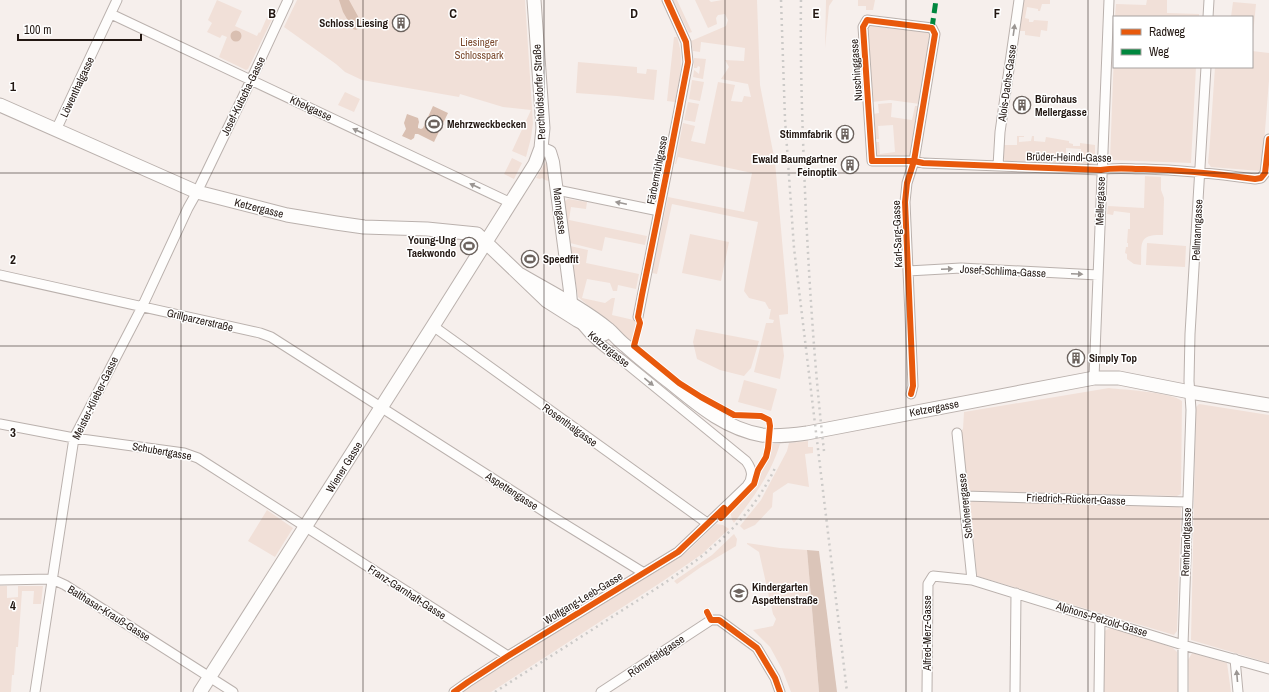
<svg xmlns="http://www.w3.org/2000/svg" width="1269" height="692" viewBox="0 0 1269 692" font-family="'Archivo Narrow',sans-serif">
<rect width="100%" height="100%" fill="#f6efec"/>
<path fill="#f1e0d8" d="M217 0 242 11 235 26 257 36 259 32 260 33 271 8 276 11 248 69 246 70 219 57 227 37 222 35 220 38 207 32 212 23 208 20Z
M297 0H525L533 123 531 138 526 157 512 151 513 149 531 110 503 107 460 94 459 97 362 80 345 72 336 64 284 27Z
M673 0H677L692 32 689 33Z
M695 0H709L711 2 722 0H757L760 85 775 162 788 307V314L779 315 784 356 780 379 754 372 766 323H773L774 320 769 319 771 309H769L765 302 749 298 744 291 758 222 672 204 657 274 652 273 668 197 744 212 752 173 678 157 676 164H675L683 123 695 126 691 141 705 144 718 82 735 85 731 101 742 102 744 96 751 97 748 84 721 79 729 67 725 60 744 61 745 48 701 42 700 52 693 51 691 41 726 26 728 20 725 14 718 15 716 18 717 24 708 28Z
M826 0H833L829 6 825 48Z
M858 0H875L873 10H866V6H858Z
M1024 0H1050V4H1042L1040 11H1038V9L1027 7 1025 18 1029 19V22H1033L1034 20 1048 21 1047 31 1041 30 1040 37 1025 35V31H1019Z
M1147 0H1167V13L1199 14V17H1115L1116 4 1146 5Z
M1233 2 1256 4 1252 45V17H1231Z
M871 24 927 31 930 35 920 104 890 100 872 102 867 27Z
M674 37H677C685 59 679 81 675 102L667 101Z
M1252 51 1269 53V80L1262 169 1260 171 1211 167 1208 163 1210 141 1215 67H1252Z
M1114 52V67H1196L1191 163 1110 160Z
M694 58 706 59 703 79 693 77 694 70 699 74 700 67 698 66 697 68H694Z
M578 62 637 67V73L646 74 647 69 657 70 654 100 617 96 576 93Z
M692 80 704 82 700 101 689 99Z
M345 92 360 99 354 112 338 105Z
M688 102 699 104 695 122 684 120Z
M890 103H892L891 117 912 120 915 106H918L912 149 909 156 879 158 876 155 875 142H879L880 154 895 152 893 125 878 126 879 139H874L873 114 879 113 878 104Z
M1017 136H1024V137H1019V142L1031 141 1032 136H1034V141L1045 142 1046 137 1069 141V143L1073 144V146H1080V143L1095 145V162L1090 165H1074V160H1081V149L1066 148V159L1071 160 1070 165 1007 163 1004 159V145H1017Z
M512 158 522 163 514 179 504 174Z
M547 160 552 182 545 180 542 178 540 179 536 178Z
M1145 176 1161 177V190L1164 198 1163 235C1137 234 1142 244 1141 265L1134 264 1127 259V254L1125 253 1126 247H1128V243H1127L1128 229H1130V213L1114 211 1113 215 1107 214 1108 206 1144 208Z
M568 199 587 202 586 209 571 207 569 220 647 236 645 245 605 237 602 251 570 243 564 204 565 201Z
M690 234 729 242 721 281 682 273Z
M1147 243 1186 246 1185 267 1146 265Z
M570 246 588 250 586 263 639 274 636 289 618 285 617 291H613L610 283 587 279 582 298 605 303 612 298H615L612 315 638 321 633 343 578 297Z
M696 329 759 341 751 368 744 376 720 370 697 359 693 342Z
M744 380 777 389 771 411 738 402Z
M1109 388C1124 390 1172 392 1182 401L1181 494 1177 496 971 491 966 485 960 432 963 429 964 412Z
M1199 404 1269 415V663L1191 640 1196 407Z
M808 441V447H813V453L805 454 809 487 788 483 773 493 772 507 755 525 744 530 740 526 761 500 787 451 789 443Z
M772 444H780C770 476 754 496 734 523L732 520 730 511 756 485 759 471 767 461 770 453Z
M973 500 1175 505 1181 508 1177 631 1174 635 977 576 970 503Z
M267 510 293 528 275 557 248 541Z
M716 524 723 525 729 529 702 554 663 581 491 692H461L511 659 688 551Z
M734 534 737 539 736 546 701 567 677 584 674 581 712 555Z
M747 543 780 548 807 550 819 692H791L782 669 770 647 753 630 773 626 776 619 773 614 759 552 747 544Z
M0 586H7V598L18 597V586H43L41 604H33L34 591H22L18 647H16L14 675H12L11 692H0Z
M1113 626 1173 648 1177 652 1178 692H1103V632Z
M1192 653 1227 663 1231 692H1189L1188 660Z"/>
<path fill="#dbc5b9" d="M807 550 819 551 837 692H819Z"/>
<path fill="#d9bfb1" d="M339 0H349L360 20 362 22V26L356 30 353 29 343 12Z
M230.5 36a5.5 5.5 0 1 1 11 0a5.5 5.5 0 1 1-11 0Z
M433 106 448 113 434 142 418 134H415L414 138 411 140 402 136 406 129 404 123 407 114 418 118 419 122 418 126V128L421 129 423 128Z"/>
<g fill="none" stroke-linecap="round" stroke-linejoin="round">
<defs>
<path id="minor" d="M111 14 511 203
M1208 17 1209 0
M56 130 117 0
M998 166 1000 132 1019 0
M557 190 659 211
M908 271 961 268 1098 275
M0 275 260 333 271 337 545 512 644 573
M638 317 677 120 688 62 686 42 667 0
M433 326 707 523
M1094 378 1109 0
M911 394 913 386 912 362 905 202 907 183 914 161 935 34 932 28 867 20 863 27 872 161H914L923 163 1101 170C1115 167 1130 169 1144 169 1181 170 1218 174 1255 179L1261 178 1265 173 1269 139
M0 424 74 438 184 453 198 458 508 656
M957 433 972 580
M964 496 1187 502
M0 580 52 579 65 585 233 692
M711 620H719L757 648 775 678 780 692
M1235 659 1238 692
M35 692 74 438 142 307 188 208 197 192 251 80 288 0
M454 692 468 682 508 656 678 552 747 486C754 477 752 469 746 461L621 359C605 349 592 338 581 324
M601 692 711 620
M927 692 928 584 933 576 972 580 1183 645 1269 669
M1015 692 1016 593
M1099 692 1100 619
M1183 692V645L1191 410 1189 381 1190 334 1206 67"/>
<path id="tertiary" d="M541 148 550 152 553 162 570 291 571 303 567 310"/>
<path id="secondary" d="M0 105 197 192 287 215 336 223 364 227 427 229 477 234 547 301 577 320 604 334
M521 275C550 292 582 308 608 329 615 335 619 341 626 346 640 359 656 371 671 383 698 405 726 429 762 435 777 437 792 435 807 433L1094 378H1119L1190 392 1269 405
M200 692 433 326 535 164 541 148 543 128 534 0"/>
</defs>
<use href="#minor" stroke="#bab1ad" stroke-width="11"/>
<use href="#tertiary" stroke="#bab1ad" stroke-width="14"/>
<use href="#secondary" stroke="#bab1ad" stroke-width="15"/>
<use href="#minor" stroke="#fefdfc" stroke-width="9"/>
<use href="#tertiary" stroke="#fefdfc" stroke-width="12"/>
<use href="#secondary" stroke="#fefdfc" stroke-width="13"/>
<path stroke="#cccac8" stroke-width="2.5" stroke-dasharray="2 4" stroke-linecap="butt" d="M781 0 785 119 794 248 847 692
M801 0C800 72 803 143 806 215 810 294 815 373 824 451
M495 692C535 666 575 641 615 615 677 575 742 538 775 468"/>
<path stroke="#00873e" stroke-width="5" stroke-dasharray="10 5" stroke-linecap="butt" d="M932 28 936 0"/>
<defs>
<path id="cycleway" d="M667 0 686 42 688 62 668 166 642 295 638 317 640 323 634 346 679 383 701 397 734 415 761 416 769 420 770 426 768 448 766 457 758 470 754 484 721 518
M911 394 913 386 912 362 905 202 907 183 914 161 935 34 932 28 867 20 863 27 872 161H914L923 163 1101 170C1115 167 1130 169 1144 169 1181 170 1218 174 1255 179L1261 178 1265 173 1269 139
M707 612 711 620H719L757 648 775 678 780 692
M454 692 468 682 508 656 678 552 724 508"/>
</defs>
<use href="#cycleway" stroke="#fff" stroke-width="8"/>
<use href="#cycleway" stroke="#e8590c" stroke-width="6"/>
</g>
<defs><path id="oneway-solid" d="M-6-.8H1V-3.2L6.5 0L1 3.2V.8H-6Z"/></defs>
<g fill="#9b9693">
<use href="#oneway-solid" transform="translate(1014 30) rotate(-82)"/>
<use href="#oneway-solid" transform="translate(358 131) rotate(-155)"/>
<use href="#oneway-solid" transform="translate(475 186) rotate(-155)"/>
<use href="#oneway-solid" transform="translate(621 203) rotate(-168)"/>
<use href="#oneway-solid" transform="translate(947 269) rotate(-2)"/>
<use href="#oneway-solid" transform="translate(1077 274) rotate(3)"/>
<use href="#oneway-solid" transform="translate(649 382) rotate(39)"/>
<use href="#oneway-solid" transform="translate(1237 676) rotate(-95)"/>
</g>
<path fill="none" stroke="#221712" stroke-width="1" stroke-opacity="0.55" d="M181 0V692M363 0V692M544 0V692M725 0V692M906 0V692M1088 0V692M0 173H1269M0 346H1269M0 519H1269"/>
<defs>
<symbol id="building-ring" viewBox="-11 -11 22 22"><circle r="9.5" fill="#fff" stroke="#6c635e" stroke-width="1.5"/><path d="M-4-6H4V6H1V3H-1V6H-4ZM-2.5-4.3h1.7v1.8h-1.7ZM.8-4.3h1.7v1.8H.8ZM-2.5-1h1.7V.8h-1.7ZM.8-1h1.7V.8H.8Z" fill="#6c635e"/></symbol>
<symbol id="stadium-ring" viewBox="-11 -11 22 22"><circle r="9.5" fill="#fff" stroke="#6c635e" stroke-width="1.5"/><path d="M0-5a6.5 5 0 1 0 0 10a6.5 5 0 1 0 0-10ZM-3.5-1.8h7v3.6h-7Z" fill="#6c635e"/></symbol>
<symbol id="school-ring" viewBox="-11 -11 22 22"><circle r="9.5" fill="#fff" stroke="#6c635e" stroke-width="1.5"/><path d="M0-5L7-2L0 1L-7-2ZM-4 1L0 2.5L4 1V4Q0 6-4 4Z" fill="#6c635e"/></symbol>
</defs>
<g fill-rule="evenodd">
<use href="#building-ring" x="391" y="13" width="20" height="20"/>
<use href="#building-ring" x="1012" y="95" width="20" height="20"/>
<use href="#stadium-ring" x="424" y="114" width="20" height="20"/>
<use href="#building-ring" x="835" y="124" width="20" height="20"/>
<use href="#building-ring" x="840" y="155" width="20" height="20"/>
<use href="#stadium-ring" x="459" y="236" width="20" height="20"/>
<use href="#stadium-ring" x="520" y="249" width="20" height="20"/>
<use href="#building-ring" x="1066" y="348" width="20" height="20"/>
<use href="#school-ring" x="729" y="583" width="20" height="20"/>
</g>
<g text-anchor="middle" stroke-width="3" stroke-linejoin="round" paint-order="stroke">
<g font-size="11" font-weight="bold" fill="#221712" stroke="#fff" text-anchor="start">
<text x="388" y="27" text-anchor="end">Schloss Liesing</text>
<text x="1035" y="103">Bürohaus<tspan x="1035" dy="13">Mellergasse</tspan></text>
<text x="447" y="128">Mehrzweckbecken</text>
<text x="832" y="138" text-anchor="end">Stimmfabrik</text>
<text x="837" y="163" text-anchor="end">Ewald Baumgartner<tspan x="837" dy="13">Feinoptik</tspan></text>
<text x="456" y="244" text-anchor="end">Young-Ung<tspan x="456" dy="13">Taekwondo</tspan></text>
<text x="543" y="263">Speedfit</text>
<text x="1089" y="362">Simply Top</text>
<text x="752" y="591">Kindergarten<tspan x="752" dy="13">Aspettenstraße</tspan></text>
</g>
<g font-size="11" fill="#7b4a2e" stroke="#fff">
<text x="479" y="46">Liesinger<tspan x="479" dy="13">Schlosspark</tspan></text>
</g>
<g font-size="11" fill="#221712" stroke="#fff">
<text transform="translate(856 70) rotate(-94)" y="4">Nuschinggasse</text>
<text transform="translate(1007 83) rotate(-82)" y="4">Alois-Dachs-Gasse</text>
<text transform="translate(77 87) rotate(-65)" y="4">Löwenthalgasse</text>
<text transform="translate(539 92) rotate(-93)" y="4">Perchtoldsdorfer Straße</text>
<text transform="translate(243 96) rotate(-64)" y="4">Josef-Kutscha-Gasse</text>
<text transform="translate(311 108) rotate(25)" y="4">Khekgasse</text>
<text transform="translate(1069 157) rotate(1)" y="4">Brüder-Heindl-Gasse</text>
<text transform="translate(657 170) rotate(-79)" y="4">Färbermühlgasse</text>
<text transform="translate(1100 201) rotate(-88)" y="4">Mellergasse</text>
<text transform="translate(259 208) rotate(14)" y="4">Ketzergasse</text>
<text transform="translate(560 211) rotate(83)" y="4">Manngasse</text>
<text transform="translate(1197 230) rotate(-87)" y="4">Pellmanngasse</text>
<text transform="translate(897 234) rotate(-92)" y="4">Karl-Sarg-Gasse</text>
<text transform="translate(1003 271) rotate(3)" y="4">Josef-Schlima-Gasse</text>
<text transform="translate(200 320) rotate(13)" y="4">Grillparzerstraße</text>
<text transform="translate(609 349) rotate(39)" y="4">Ketzergasse</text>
<text transform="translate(95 398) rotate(-64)" y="4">Meister-Klieber-Gasse</text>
<text transform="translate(934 408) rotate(-11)" y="4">Ketzergasse</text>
<text transform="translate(570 425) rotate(36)" y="4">Rosenthalgasse</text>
<text transform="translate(162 451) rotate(10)" y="4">Schubertgasse</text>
<text transform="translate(344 467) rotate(-58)" y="4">Wiener Gasse</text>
<text transform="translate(512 491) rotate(33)" y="4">Aspettengasse</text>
<text transform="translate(1076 499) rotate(2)" y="4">Friedrich-Rückert-Gasse</text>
<text transform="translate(965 506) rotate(-96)" y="4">Schönerergasse</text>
<text transform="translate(1186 542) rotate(-88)" y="4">Rembrandtgasse</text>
<text transform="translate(407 592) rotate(33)" y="4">Franz-Garnhaft-Gasse</text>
<text transform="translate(583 598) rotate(-31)" y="4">Wolfgang-Leeb-Gasse</text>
<text transform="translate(109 613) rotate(32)" y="4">Balthasar-Krauß-Gasse</text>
<text transform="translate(1102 619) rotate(17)" y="4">Alphons-Petzold-Gasse</text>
<text transform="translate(927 633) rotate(-90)" y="4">Alfred-Merz-Gasse</text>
<text transform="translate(656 656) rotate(-34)" y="4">Römerfeldgasse</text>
</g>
</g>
<g font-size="13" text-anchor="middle" font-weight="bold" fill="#221712" stroke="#fff" stroke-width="3" stroke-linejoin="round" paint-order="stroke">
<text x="272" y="18">B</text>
<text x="453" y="18">C</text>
<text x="634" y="18">D</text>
<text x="816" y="18">E</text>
<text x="997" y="18">F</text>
<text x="13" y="91">1</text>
<text x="13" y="264">2</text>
<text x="13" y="437">3</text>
<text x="13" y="610">4</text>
</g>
<rect x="1113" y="16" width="140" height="52" fill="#ffffff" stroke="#a7a2a0"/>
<rect x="1121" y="29" width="20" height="6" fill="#e8590c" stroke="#a7a2a0"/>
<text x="1149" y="36" font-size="12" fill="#221712">Radweg</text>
<rect x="1121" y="49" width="20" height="6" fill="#00873e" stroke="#a7a2a0"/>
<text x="1149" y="56" font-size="12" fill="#221712">Weg</text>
<path d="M18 34v6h123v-6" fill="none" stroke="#221712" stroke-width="2"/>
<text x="24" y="34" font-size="12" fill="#221712" stroke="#ffffff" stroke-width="3" paint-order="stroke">100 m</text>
</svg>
